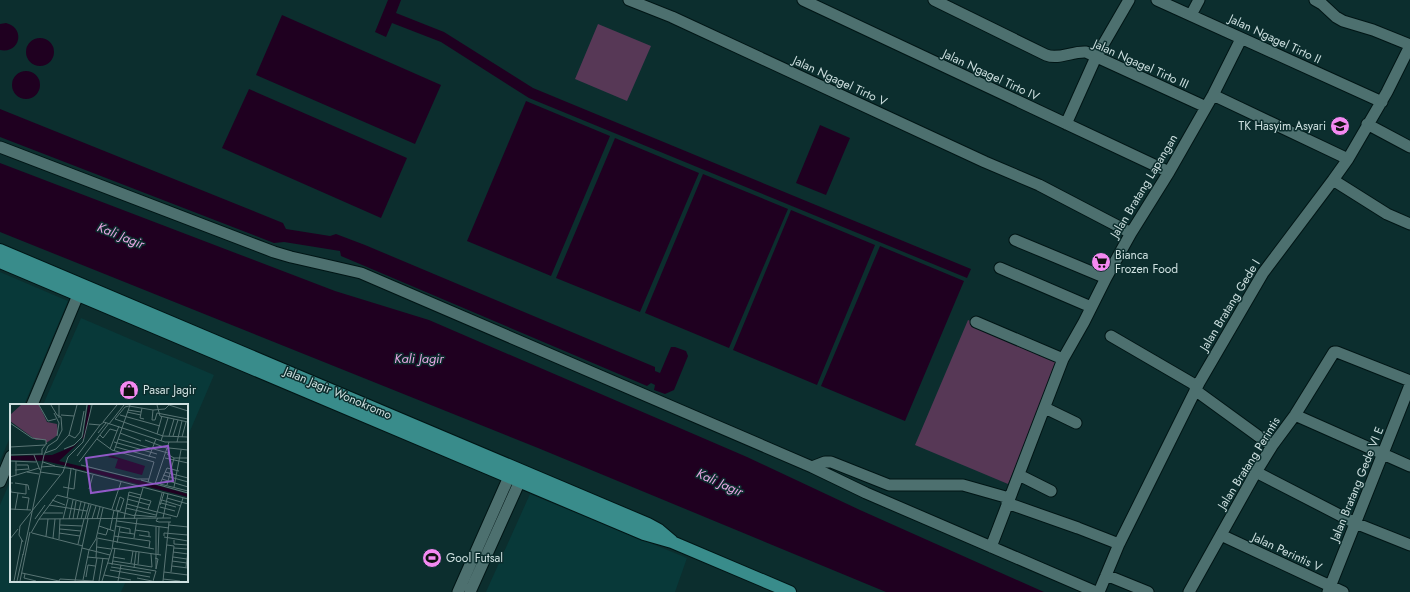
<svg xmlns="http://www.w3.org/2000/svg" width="1410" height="592" viewBox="0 0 1410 592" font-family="Jost,sans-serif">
<rect width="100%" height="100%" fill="#0c2e2e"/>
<path fill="#083939" d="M0 272 68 301 24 405H11V435L0 461Z
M81 318 214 375 187 438V405H43Z
M11 479V581H126L121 592H0V505Z
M530 494 687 558 675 592H486Z"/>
<path fill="#573856" d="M598 24 651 46 627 101 575 79Z
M968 320 1061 359 1008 484 915 445Z"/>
<path fill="#1f0020" d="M388 0H401L396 13 444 32 533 88 971 269 967 278 529 98 441 42 392 23 386 37 375 32Z
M282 15 441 85 415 144 256 75Z
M6 23C26 28 20 54 0 50V24Z
M26 52a14 14 0 1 1 28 0a14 14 0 1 1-28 0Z
M12 85a14 14 0 1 1 28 0a14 14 0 1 1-28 0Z
M249 89 407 158 381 218 222 148Z
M526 101 610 136 551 276 467 241Z
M0 109 283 223 286 229 330 236 336 234 365 245 655 367V371L660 373 671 347H675L686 351 688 356 674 390 665 394 654 390 655 385 651 383 647 386 341 256 340 251 284 242 274 243 0 137Z
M820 125 850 138 826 195 796 183Z
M615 138 699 173 640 312 556 278Z
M0 163 335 291 429 320 747 457 860 510 1044 592H886L538 448 0 232Z
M703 174 788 209 729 348 645 313Z
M791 210 875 245 817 385 733 350Z
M880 246 964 281 905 421 821 386Z"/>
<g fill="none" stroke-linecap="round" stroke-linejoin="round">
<defs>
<path id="minor" d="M629 0 672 17 985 162 1039 185 1131 233
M803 0 1169 172
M934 0 1046 55C1059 60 1072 51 1086 52L1206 107
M1157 0 1382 102
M1315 0 1322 4 1336 17 1343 21 1373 30 1410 45
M1191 15 1199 0
M1213 95 1348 159
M1066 124 1096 57 1129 0
M1367 124 1410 147
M0 147 274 252 291 257 361 273 812 467 825 462H831L889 485H963L1009 498
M1333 180 1387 214 1410 224
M1015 240 1106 278
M1000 268 1091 307
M976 322 1063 359
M1111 336 1197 386
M1195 390 1272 446
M32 405 78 295
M1045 408 1076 423
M1295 415 1410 466
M812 467 866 493 1096 592
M1256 472 1355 523 1410 545
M1019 475 1051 491
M0 482 11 456
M1007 503 1078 528 1119 544
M1221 535 1343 592
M991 547 1063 359 1084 322 1106 278 1131 233 1169 172 1213 95 1241 39
M1106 575 1148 592
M458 592 512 470
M470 592 523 474
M1099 592 1119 544 1199 383 1263 273 1333 180 1348 159 1387 92 1410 46
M1189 592 1256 472 1272 446 1295 415 1334 352H1337L1410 381
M1328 592 1410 385"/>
<path id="major" d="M0 250 648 524 659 530 672 541
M0 262 644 534 672 542 790 592"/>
</defs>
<use href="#minor" stroke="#001515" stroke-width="13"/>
<use href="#major" stroke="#001515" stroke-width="14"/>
<use href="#minor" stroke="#4d706f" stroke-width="11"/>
<use href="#major" stroke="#398c8b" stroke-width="12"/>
</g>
<defs>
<symbol id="school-disc" viewBox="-11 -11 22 22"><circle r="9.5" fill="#f489f1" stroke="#0c2e2e"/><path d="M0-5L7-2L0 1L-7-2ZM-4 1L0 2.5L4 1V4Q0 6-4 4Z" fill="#111"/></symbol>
<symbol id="supermarket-disc" viewBox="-11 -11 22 22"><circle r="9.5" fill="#f489f1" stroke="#0c2e2e"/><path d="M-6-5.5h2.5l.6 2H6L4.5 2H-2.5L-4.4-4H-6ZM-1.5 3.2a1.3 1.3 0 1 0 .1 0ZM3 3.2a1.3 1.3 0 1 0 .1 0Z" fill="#111"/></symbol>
<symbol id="shop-disc" viewBox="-11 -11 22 22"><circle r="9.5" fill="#f489f1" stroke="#0c2e2e"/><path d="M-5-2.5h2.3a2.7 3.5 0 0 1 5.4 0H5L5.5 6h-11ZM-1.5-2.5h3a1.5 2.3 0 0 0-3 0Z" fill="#111"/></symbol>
<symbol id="stadium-disc" viewBox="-11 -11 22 22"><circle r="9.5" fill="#f489f1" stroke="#0c2e2e"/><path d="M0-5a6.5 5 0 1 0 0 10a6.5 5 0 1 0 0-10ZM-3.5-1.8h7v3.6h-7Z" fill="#111"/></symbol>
</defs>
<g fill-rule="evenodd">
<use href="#school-disc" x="1329" y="115" width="22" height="22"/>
<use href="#supermarket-disc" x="1090" y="251" width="22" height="22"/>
<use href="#shop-disc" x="118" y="379" width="22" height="22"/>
<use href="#stadium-disc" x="421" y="547" width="22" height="22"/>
</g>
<g text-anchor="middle" stroke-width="3" stroke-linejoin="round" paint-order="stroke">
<g font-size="12" fill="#cee0e0" stroke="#0c2e2e">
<text transform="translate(1275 39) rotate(25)" y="4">Jalan Ngagel Tirto II</text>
<text transform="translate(1141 64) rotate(24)" y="4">Jalan Ngagel Tirto III</text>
<text transform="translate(991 75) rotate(25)" y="4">Jalan Ngagel Tirto IV</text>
<text transform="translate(840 81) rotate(25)" y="4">Jalan Ngagel Tirto V</text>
<text transform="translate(1144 186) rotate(-59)" y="4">Jalan Bratang Lapangan</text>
<text transform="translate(1230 305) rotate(-59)" y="4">Jalan Bratang Gede I</text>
<text transform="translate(338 393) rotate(23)" y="4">Jalan Jagir Wonokromo</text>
<text transform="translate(1249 463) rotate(-58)" y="4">Jalan Bratang Perintis</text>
<text transform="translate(1357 484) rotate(-68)" y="4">Jalan Bratang Gede VI E</text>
<text transform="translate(1287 552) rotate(25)" y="4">Jalan Perintis V</text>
</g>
<g font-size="12" fill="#cee0e0" stroke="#0c2e2e" text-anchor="start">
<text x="1326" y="130" text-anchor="end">TK Hasyim Asyari</text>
<text x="1115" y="259">Bianca<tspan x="1115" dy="14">Frozen Food</tspan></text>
<text x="143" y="394">Pasar Jagir</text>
<text x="446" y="562">Gool Futsal</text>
</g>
<g font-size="13" font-style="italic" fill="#e8a6e4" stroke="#0c2e2e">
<text transform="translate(121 235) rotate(22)" y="5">Kali Jagir</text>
<text x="419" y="363">Kali Jagir</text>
<text transform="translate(720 482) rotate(24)" y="5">Kali Jagir</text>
</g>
</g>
<g transform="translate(10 404)">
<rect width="178" height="178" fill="#0c2e2e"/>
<path d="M11 1H29L37 18 47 20 48 30 45 33 36 39V36H26L0 17V11Z" fill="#573856"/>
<path d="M78 1H80V10L75 33 49 57 124 75 178 90V93L60 63 35 57 0 56V52L42 51 64 42 72 36 74 29ZM100 51 135 62 132 71 105 64 108 55 98 53Z" fill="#1f0020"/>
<path fill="none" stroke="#5a7575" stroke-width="1" d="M29 1 38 17 46 15M49 1V14M147 1 150 12 178 18M159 1 178 7M119 2 143 6 155 5 159 1M132 4 130 14 134 15M118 6 131 8M143 6 142 16H145L147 9M117 8 131 11M44 9 49 19 47 32M147 9 178 15M51 11 64 12M110 11 150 22M105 15 153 32 178 33M105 15 115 3 119 2M93 18 107 1M0 19 22 34 36 36V40M79 20 90 21 94 18 155 38H178M99 20 114 1M88 29 96 19M110 29 131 37M147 30 152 12M59 31 65 34 70 28 74 7M90 31 93 34 100 25 107 27M159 32 164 15M163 32 168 16M172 33 176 18M87 35 102 46 144 58M108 35 158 49M135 36 159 45M151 37 158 14M104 38 147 50M167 38 172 17M0 43 35 41M106 43 146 54M159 44 178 46M54 45 64 41 72 33 77 1M100 45 109 22M104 47 120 1M35 49 46 45 59 31 67 1M157 50 164 54 157 81M0 51 32 50M24 51 30 66M32 51V45L37 39M67 52 90 21M139 53 146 35M155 54 178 59M164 54H178M0 57 26 58M33 58 45 62M69 58 99 19M7 61H18L19 66M71 61 127 75H139M31 63 43 62 64 65M63 65 178 95M5 66 18 65M17 68 29 70M30 68 50 71M155 68 178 74M6 71V57M153 71 178 78M0 73 29 64M152 75 178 83M131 76 178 89M138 78 144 58M3 79H0L1 88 16 90V80M5 79 18 81 19 86M145 80 159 38M150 80 178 87M150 80 157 64 169 67M53 83 64 85 66 66M164 83 171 46M79 85 83 71M118 91 141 97 138 105M12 93 19 94 17 106M110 93 114 95 110 107 106 106ZM57 94 61 65M157 94 178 100M117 95 140 101M42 96 55 101M152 96 171 102M151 99 166 103M117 100 147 108M39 101 77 107M150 101 154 89M150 103 165 107M116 104 146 111M0 105 21 106M102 105 111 78M5 106 8 89M148 108 167 113 173 94M33 109H53M124 111 146 113 152 89M148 114 146 117 149 118H161M153 114 158 90M25 115 35 101M29 115 47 91 125 112M53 115 58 95M59 115 63 96M63 115 66 97M67 115 71 98M71 115 75 99M75 115 79 100M77 115 81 101M82 115 86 102M87 115 90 103M114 115 119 88 131 91M124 115 133 84M107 117 159 124M50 121 72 122M159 121 178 123M89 122 104 127M106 122 120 125V129M146 123V165M50 125 71 127M100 126 104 106M125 126 139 128V132M110 128 124 130M21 129 29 115 161 114M22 129 73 142M49 129 70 132M88 129 96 131 98 125M129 131 141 133M36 132 38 115M104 132 140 137 139 144M154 132V129L178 131M154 133 178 137M43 134 45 115M87 134 144 145M124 134 127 115M0 135 8 125M49 135 50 115M164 136V140L178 141M13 138 9 131 10 122 53 68 58 53 73 38 82 1M107 139 110 123M68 140 74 115M157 141 164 142 161 168M87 143 101 145M72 144 100 151M102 144 151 151M164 144 178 145M163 148 178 150M141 150 142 163M13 151 34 51 38 42 47 36 52 26 51 13 47 11 41 1M148 151 149 123M77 153 99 155M103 153 115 155M163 153 177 155M86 154 87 135M145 154 148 155 146 165M103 157 142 163M162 157 177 159M98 159 146 167 143 177M121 159 123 147M128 160 129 148M102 161 105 144M162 162 178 164M101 163 141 169M176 163 178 147M124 164 126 148M100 166 140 173M154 168 178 171M12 169 49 177 50 175M15 170 14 174 26 177M94 171 121 176M76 173 78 161 85 162M127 174 142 177M50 175 83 177M153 175 170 177M73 176 79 146 86 135 93 104M4 177 12 136M7 177 13 150M10 177 20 128M65 177 78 115M83 177 87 154M89 177 93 154M92 177 102 145 108 107M108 177 111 161M153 177 159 118"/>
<path fill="#9059c7" fill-opacity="0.15" stroke="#9059c7" stroke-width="2" d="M158 42 163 77 81 89 76 54Z"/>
<rect width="178" height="178" fill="none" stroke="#cee0e0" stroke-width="2"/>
</g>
</svg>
